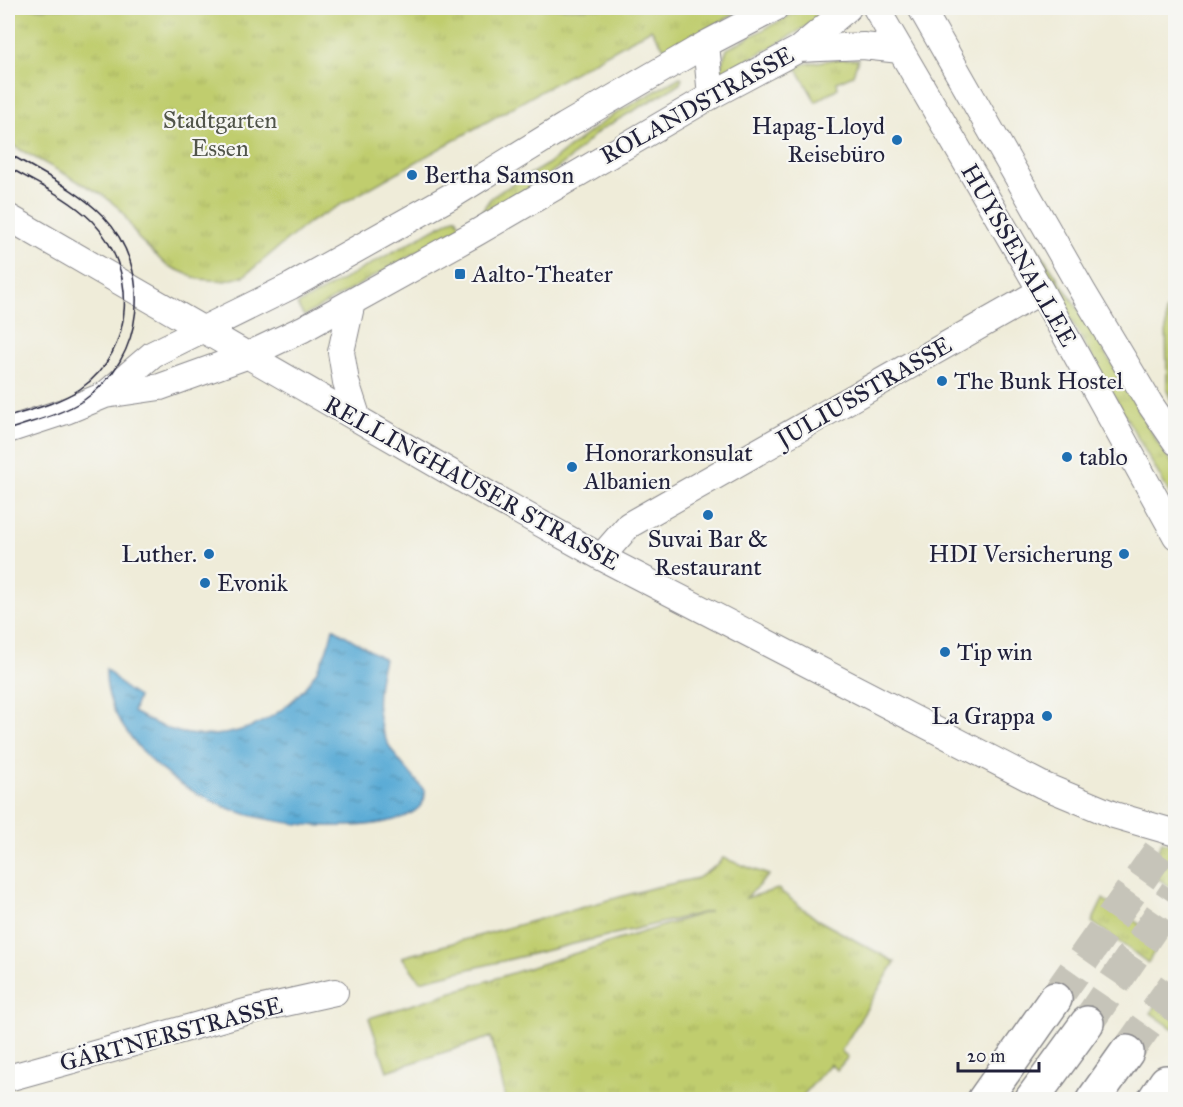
<svg xmlns="http://www.w3.org/2000/svg" width="1183" height="1107" viewBox="0 0 1183 1107" font-family="'IM FELL Great Primer',serif">
<defs>
<pattern id="grass-tufts" width="24" height="20" patternUnits="userSpaceOnUse" patternTransform="scale(1.5)"><rect width="24" height="20" fill="#c0cd6e"/><path d="M3 7l-1-3M5 7V3M7 7l1-3M15 17l-1-3M17 17v-4M19 17l1-3" fill="none" stroke="#a5b060"/></pattern>
<pattern id="water-ripples" width="26" height="14" patternUnits="userSpaceOnUse" patternTransform="scale(1.5)"><rect width="26" height="14" fill="#5bacd6"/><path d="M2 4q2-2 4 0t4 0M15 11q2-2 4 0t4 0" fill="none" stroke="#4b8caf"/></pattern>
</defs>
<rect width="100%" height="100%" fill="#f6f6f2"/>
<filter id="ink" filterUnits="userSpaceOnUse"><feTurbulence type="fractalNoise" baseFrequency=".0167" numOctaves="2"/><feDisplacementMap in="SourceGraphic" scale="12" xChannelSelector="R" yChannelSelector="G"/><feConvolveMatrix kernelMatrix="1 2 1 2 8 2 1 2 1" color-interpolation-filters="sRGB"/></filter>
<filter id="wash" filterUnits="userSpaceOnUse"><feTurbulence type="fractalNoise" baseFrequency=".008" numOctaves="4" result="noise"/><feDisplacementMap in="SourceGraphic" scale="24" xChannelSelector="R" yChannelSelector="G"/><feGaussianBlur stdDeviation="1.35" result="paint"/><feColorMatrix in="noise" values="0 0 0 0 0 0 0 0 0 0 0 0 0 0 0 0 0 1.4 0 .05"/><feComposite in="paint" operator="in"/></filter>
<g filter="url(#wash)">
<rect width="100%" height="100%" fill="#efecd9"/>
<path fill="url(#grass-tufts)" stroke="#717854" stroke-width="1.5" d="M8 8H741L733 15 667 52 651 29 308 223 244 276 225 281 198 279 166 265 138 238 121 210 103 195 8 143Z
M804 8H831C799 34 761 53 724 72L719 71 727 49Z
M838 59H858L853 75 837 82 838 88 816 102 797 69 782 76 780 73 797 65Z
M680 77 682 78 680 84 600 130 568 160 529 189 479 215 490 199 499 192 548 164 608 118Z
M456 217 461 227 304 316 297 305Z
M1032 240 1091 328 1159 445 1175 467V503L1027 243Z
M1175 303V409L1167 390 1166 311Z
M1162 842 1175 846V891L1148 871Z
M723 858 769 875 746 898 778 889 818 920 895 962 841 1051 848 1057 837 1070 830 1064 800 1099H506L491 1037 387 1071 369 1018 710 911 420 981 402 957 652 888 698 878 718 864Z
M1103 899 1161 939 1148 963 1092 922Z
M1159 996 1175 1007V1030L1151 1013Z"/>
<path fill="url(#water-ripples)" stroke="#3e6788" stroke-width="1.5" d="M333 628 384 659C375 691 373 723 393 752 403 767 416 778 425 792 427 827 346 827 322 826 295 825 252 818 228 808 187 791 156 772 130 736 114 716 105 694 106 669L126 689 138 697 133 712C153 723 174 734 198 735 263 739 320 692 333 628Z"/>
</g>
<g filter="url(#ink)">
<g fill="none" stroke-linecap="round" stroke-linejoin="round">
<path stroke="#c6c4b9" stroke-width="33" stroke-dasharray="33 16" stroke-linecap="butt" d="M1055 999 1176 828
M1087 1023 1176 892
M1127 1052 1176 983"/>
<defs>
<path id="minor" d="M876 8 1041 291 1176 536
M921 8 1083 292 1150 404 1176 442
M706 44 711 96
M799 49 863 46 900 50
M8 217 488 494 601 557 1042 785 1114 815 1176 833
M352 302 341 352 346 382 358 419
M105 395 153 354 291 286 453 195 565 126 706 44 775 8
M8 430 66 411 105 395 160 387 246 356 303 329 476 233 711 96 799 49 848 8
M601 557 629 525 1041 291
M8 1078 249 1011 335 992"/>
<path id="highway" d="M984 1100 1055 999
M1031 1100 1087 1023
M1093 1100 1127 1052
M1154 1100 1166 1082"/>
</defs>
<use href="#minor" stroke="#88878a" stroke-width="28"/>
<use href="#highway" stroke="#88878a" stroke-width="36"/>
<use href="#minor" stroke="#fff" stroke-width="26"/>
<use href="#highway" stroke="#fff" stroke-width="33"/>
<path stroke="#22223b" stroke-width="1.5" d="M8 153C39 172 77 189 103 216 154 269 145 359 84 400 61 415 33 421 8 430
M8 167C36 183 69 198 92 221 138 269 136 350 80 389 59 403 31 410 8 417"/>
</g>
</g>
<g fill="#1f6fb2" stroke="#f6f6f2" stroke-width="2">
<circle cx="897" cy="140" r="6"/>
<circle cx="412" cy="175" r="6"/>
<rect x="454" y="268" width="12" height="12" rx="3"/>
<circle cx="942" cy="381" r="6"/>
<circle cx="1067" cy="457" r="6"/>
<circle cx="572" cy="467" r="6"/>
<circle cx="708" cy="515" r="6"/>
<circle cx="209" cy="554" r="6"/>
<circle cx="1124" cy="554" r="6"/>
<circle cx="205" cy="583" r="6"/>
<circle cx="945" cy="652" r="6"/>
<circle cx="1047" cy="716" r="6"/>
</g>
<g text-anchor="middle" stroke-width="4.5" stroke-linejoin="round" paint-order="stroke">
<g font-size="24" fill="#22223b" stroke="#f6f6f2">
<text transform="translate(697 105) rotate(-29)" y="8">ROLANDSTRASSE</text>
<text transform="translate(1019 255) rotate(60)" y="8">HUYSSENALLEE</text>
<text transform="translate(864 392) rotate(-30)" y="8">JULIUSSTRASSE</text>
<text transform="translate(472 483) rotate(29)" y="8">RELLINGHAUSER STRASSE</text>
<text transform="translate(171 1034) rotate(-15)" y="8">GÄRTNERSTRASSE</text>
</g>
<g font-size="24" fill="#51554a" stroke="#f6f6f2">
<text x="220" y="128">Stadtgarten<tspan x="220" dy="28">Essen</tspan></text>
</g>
<g font-size="24" fill="#22223b" stroke="#f6f6f2" text-anchor="start">
<text x="885" y="134" text-anchor="end">Hapag-Lloyd<tspan x="885" dy="28">Reisebüro</tspan></text>
<text x="424" y="183">Bertha Samson</text>
<text x="472" y="282">Aalto-Theater</text>
<text x="954" y="389">The Bunk Hostel</text>
<text x="584" y="461">Honorarkonsulat<tspan x="584" dy="28">Albanien</tspan></text>
<text x="1079" y="465">tablo</text>
<text x="708" y="547" text-anchor="middle">Suvai Bar &amp;<tspan x="708" dy="28">Restaurant</tspan></text>
<text x="197" y="562" text-anchor="end">Luther.</text>
<text x="1112" y="562" text-anchor="end">HDI Versicherung</text>
<text x="217" y="591">Evonik</text>
<text x="957" y="660">Tip win</text>
<text x="1035" y="724" text-anchor="end">La Grappa</text>
</g>
</g>
<rect width="1183" height="1107" fill="none" stroke="#f6f6f2" stroke-width="30"/>
<path d="M958 1062v9h81v-9" fill="none" stroke="#22223b" stroke-width="3"/>
<text x="967" y="1062" font-size="18" fill="#22223b" stroke="#f6f6f2" stroke-width="4.5" paint-order="stroke">20 m</text>
</svg>
